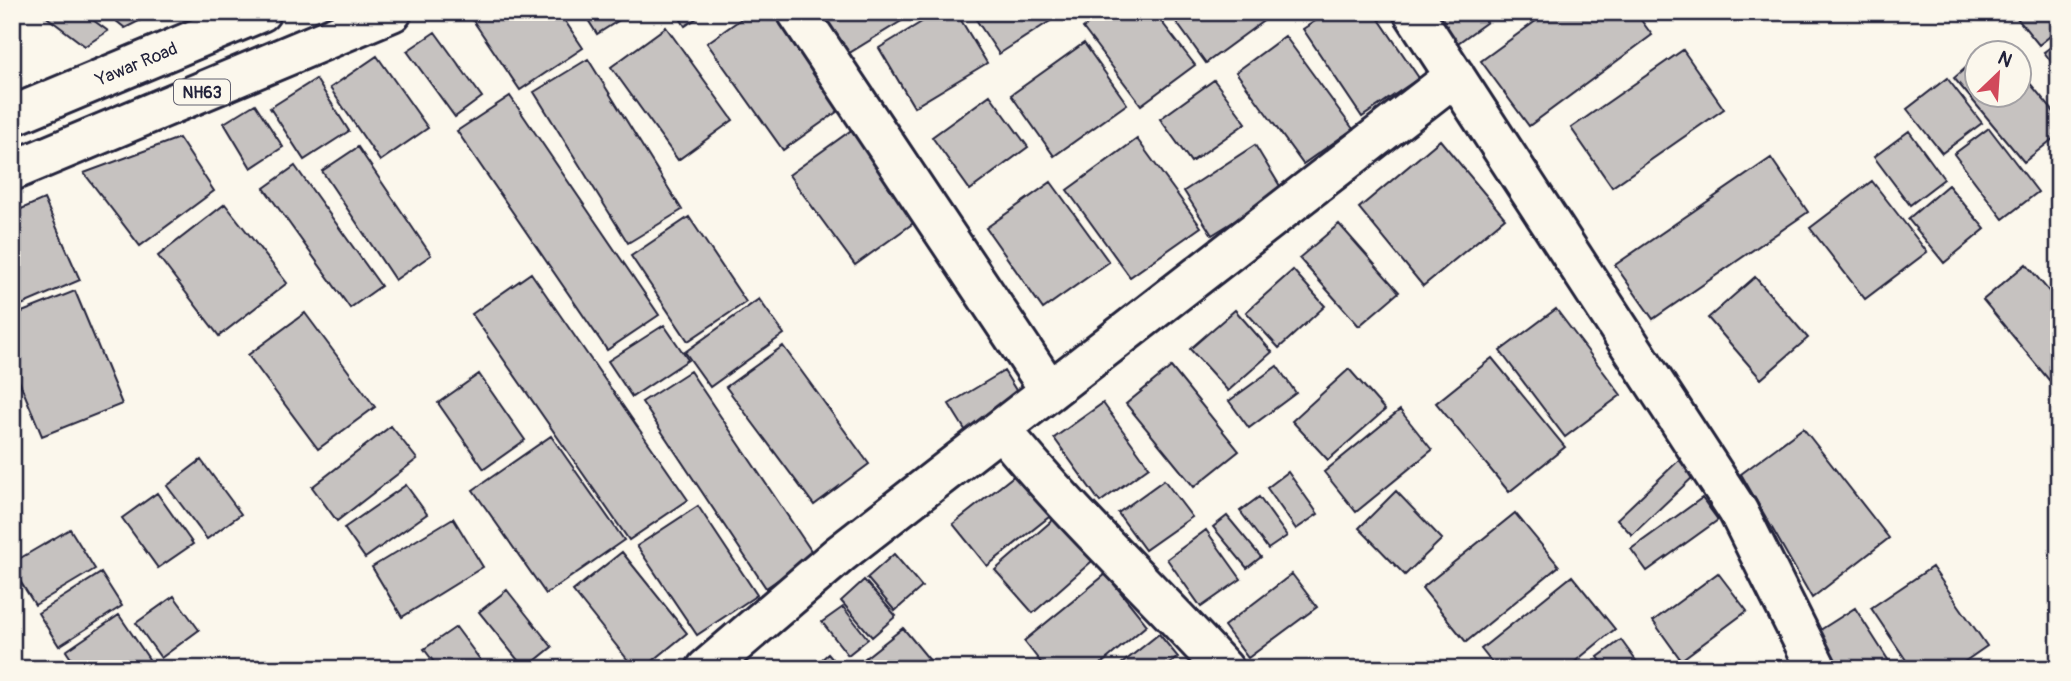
<svg xmlns="http://www.w3.org/2000/svg" width="2071" height="681" viewBox="0 0 2071 681" font-family="Pangolin,sans-serif">
<rect width="100%" height="100%" fill="#fbf7ec"/>
<filter id="ink" filterUnits="userSpaceOnUse"><feTurbulence type="fractalNoise" baseFrequency=".0143" numOctaves="2"/><feDisplacementMap in="SourceGraphic" scale="14" xChannelSelector="R" yChannelSelector="G"/><feConvolveMatrix kernelMatrix="1 2 1 2 8 2 1 2 1" color-interpolation-filters="sRGB"/></filter>
<g filter="url(#ink)">
<path fill="#c6c2c0" stroke="#22223b" stroke-width="2" d="M40 12H82L108 31 85 46Z
M105 12H148L151 15 125 28Z
M476 12H559L583 48 520 90 470 16Z
M583 12H632L597 34Z
M676 12H706L685 26Z
M751 12H772L841 109 783 150 707 43Z
M827 12H916L846 55 822 15Z
M938 12H956L987 63 914 107 879 48Z
M971 12H1056L1058 16 999 54Z
M1104 12H1154L1195 65 1141 105 1083 28Z
M1169 12H1261L1266 19 1206 63Z
M1329 12H1374L1419 78 1362 117 1303 29Z
M1431 12H1480L1487 22 1455 45Z
M1548 12H1635L1652 35 1529 126 1481 61Z
M2012 12H2059V29L2039 45Z
M666 27 733 120 678 160 611 67Z
M435 32 482 97 455 117 407 51Z
M1285 36 1353 129 1303 164 1236 72Z
M2059 41V72L2044 52Z
M1084 43 1127 104 1054 156 1011 95Z
M1683 50 1724 109 1612 187 1571 128Z
M377 56 428 128 380 161 330 88Z
M588 59 682 210 628 243 534 92Z
M1976 59V94H2018V69L2059 118V134L2024 162 1954 78Z
M1947 78 1982 123 1942 153 1907 109Z
M316 79 349 131 304 160 270 108Z
M1214 80 1246 123 1191 162 1160 119Z
M990 95 1028 147 970 190 932 137Z
M510 96 659 315 607 350 457 131Z
M255 104 283 147 251 168 224 123Z
M1989 128 2038 192 2003 219 1954 154Z
M853 129 919 219 855 265 789 175Z
M1909 131 1944 179 1910 205 1874 157Z
M179 138 214 191 140 246 84 173Z
M1137 139 1201 227 1130 277 1067 190Z
M1440 140 1505 218 1423 286 1359 208Z
M1255 145 1283 191 1212 235 1184 191Z
M358 147 431 255 395 280 322 171Z
M1771 158 1808 212 1653 319 1615 265Z
M295 166 381 286 350 308 264 188Z
M1872 181 1927 252 1865 299 1810 228Z
M1051 182 1109 262 1043 309 986 228Z
M1948 185 1985 229 1944 263 1908 219Z
M44 199 80 280 12 309V213Z
M225 204 287 283 219 336 158 256Z
M689 217 746 302 688 341 631 256Z
M1339 224 1399 292 1359 326 1299 258Z
M2026 264 2059 303V372L2049 380 1983 300Z
M1293 270 1325 306 1279 348 1246 312Z
M531 273 688 500 629 540 472 314Z
M1755 277 1808 338 1761 379 1708 318Z
M75 291 122 404 42 436 12 364V316Z
M759 299 784 334 710 387 685 352Z
M1556 309 1621 395 1565 437 1500 351Z
M1235 310 1272 352 1228 391 1190 349Z
M305 313 375 407 318 449 248 355Z
M664 325 688 360 632 397 608 361Z
M783 346 869 464 814 505 726 387Z
M1492 358 1565 447 1509 492 1436 403Z
M1277 366 1296 393 1249 428 1229 401Z
M1171 367 1239 451 1194 487 1126 404Z
M1349 369 1385 410 1328 460 1292 421Z
M690 371 814 555 766 588 642 402Z
M1004 371 1022 400 967 433 949 404Z
M479 374 525 440 484 469 438 403Z
M1103 403 1149 467 1100 502 1054 438Z
M1400 410 1432 450 1356 512 1324 472Z
M391 426 417 459 337 521 312 487Z
M1803 428 1889 538 1812 598 1741 474Z
M551 436 624 540 546 594 473 490Z
M201 460 241 514 207 539 167 486Z
M1679 460 1694 476 1632 535 1617 519Z
M1020 471 1054 513 987 566 953 524Z
M1288 472 1318 514 1296 529 1267 488Z
M1164 480 1192 517 1145 550 1118 513Z
M406 485 427 514 365 558 344 528Z
M1396 491 1442 539 1405 575 1359 528Z
M157 493 193 544 158 568 122 518Z
M1259 497 1287 536 1268 549 1240 511Z
M1702 498 1718 520 1647 571 1631 549Z
M698 506 757 595 697 635 637 546Z
M1062 512 1099 555 1033 613 995 570Z
M1515 513 1559 566 1466 642 1422 588Z
M1227 516 1261 557 1247 568 1213 527Z
M453 518 483 567 402 617 372 567Z
M70 529 95 569 35 605 12 568V563Z
M1206 530 1241 579 1201 607 1167 559Z
M622 552 687 633 643 669H635L573 591Z
M894 554 922 587 895 611 867 578Z
M1932 567 1987 646 1954 669H1912L1871 608Z
M101 573 122 606 59 646 38 613Z
M1718 573 1747 611 1681 660 1653 621Z
M1106 574 1147 625 1095 669H1046L1024 641Z
M1292 574 1317 607 1248 658 1224 626Z
M1572 576 1615 629 1566 669H1497L1481 649Z
M864 580 896 616 872 637 841 601Z
M507 590 552 647 525 669 479 612Z
M174 596 199 630 161 658 136 623Z
M843 607 868 639 848 655 822 622Z
M1855 608 1894 669H1836L1814 634Z
M119 615 149 659 134 669H78L66 651Z
M456 627 487 669H439L424 649Z
M903 628 937 669H864L859 663Z
M1159 634 1178 657 1163 669H1115Z
M1621 640 1642 669H1607L1598 657Z
M828 654 841 669H811Z"/>
<g fill="none" stroke-linecap="round" stroke-linejoin="round">
<defs>
<path id="minor" d="M797 12 1050 391
M1413 12 1738 511 1817 669
M1001 429C1070 514 1150 588 1224 669
M706 669 840 554 1455 76"/>
<g id="highway">
<path id="s1" d="M12 116 261 12"/>
<path d="M12 171 392 12"/>
</g>
</defs>
<use href="#minor" stroke="#22223b" stroke-width="44"/>
<use href="#highway" stroke="#22223b" stroke-width="44"/>
<use href="#minor" stroke="#fbf7ec" stroke-width="38"/>
<use href="#highway" stroke="#fbf7ec" stroke-width="38"/>
</g>
</g>
<g text-anchor="middle" stroke-width="7" stroke-linejoin="round" paint-order="stroke">
<rect fill="#fbf7ec" stroke="#636270" stroke-width="2" x="174" y="79.5" width="56" height="25" rx="5"/>
<g font-size="16" font-weight="bold" fill="#22223b">
<text x="202" y="98">NH63</text>
</g>
<g font-size="18" fill="#22223b" stroke="#fbf7ec">
<text dy="6" stroke="none"><textPath href="#s1" startOffset="135">Yawar Road</textPath></text>
</g>
</g>
<rect width="2071" height="681" fill="none" stroke="#fbf7ec" stroke-width="42"/>
<rect x="21" y="21" width="2029" height="639" fill="none" stroke="#22223b" stroke-width="2.5" filter="url(#ink)"/>
<g transform="translate(1998 74) rotate(25)"><circle r="33" fill="#fbf7ec" stroke="#a4a2a5" stroke-width="2"/>
<path d="M0-5L12 26L0 18L-12 26Z" fill="#d1495b"/>
<text y="-10" font-size="19" font-weight="bold" text-anchor="middle" fill="#22223b">N</text>
</g>
</svg>
